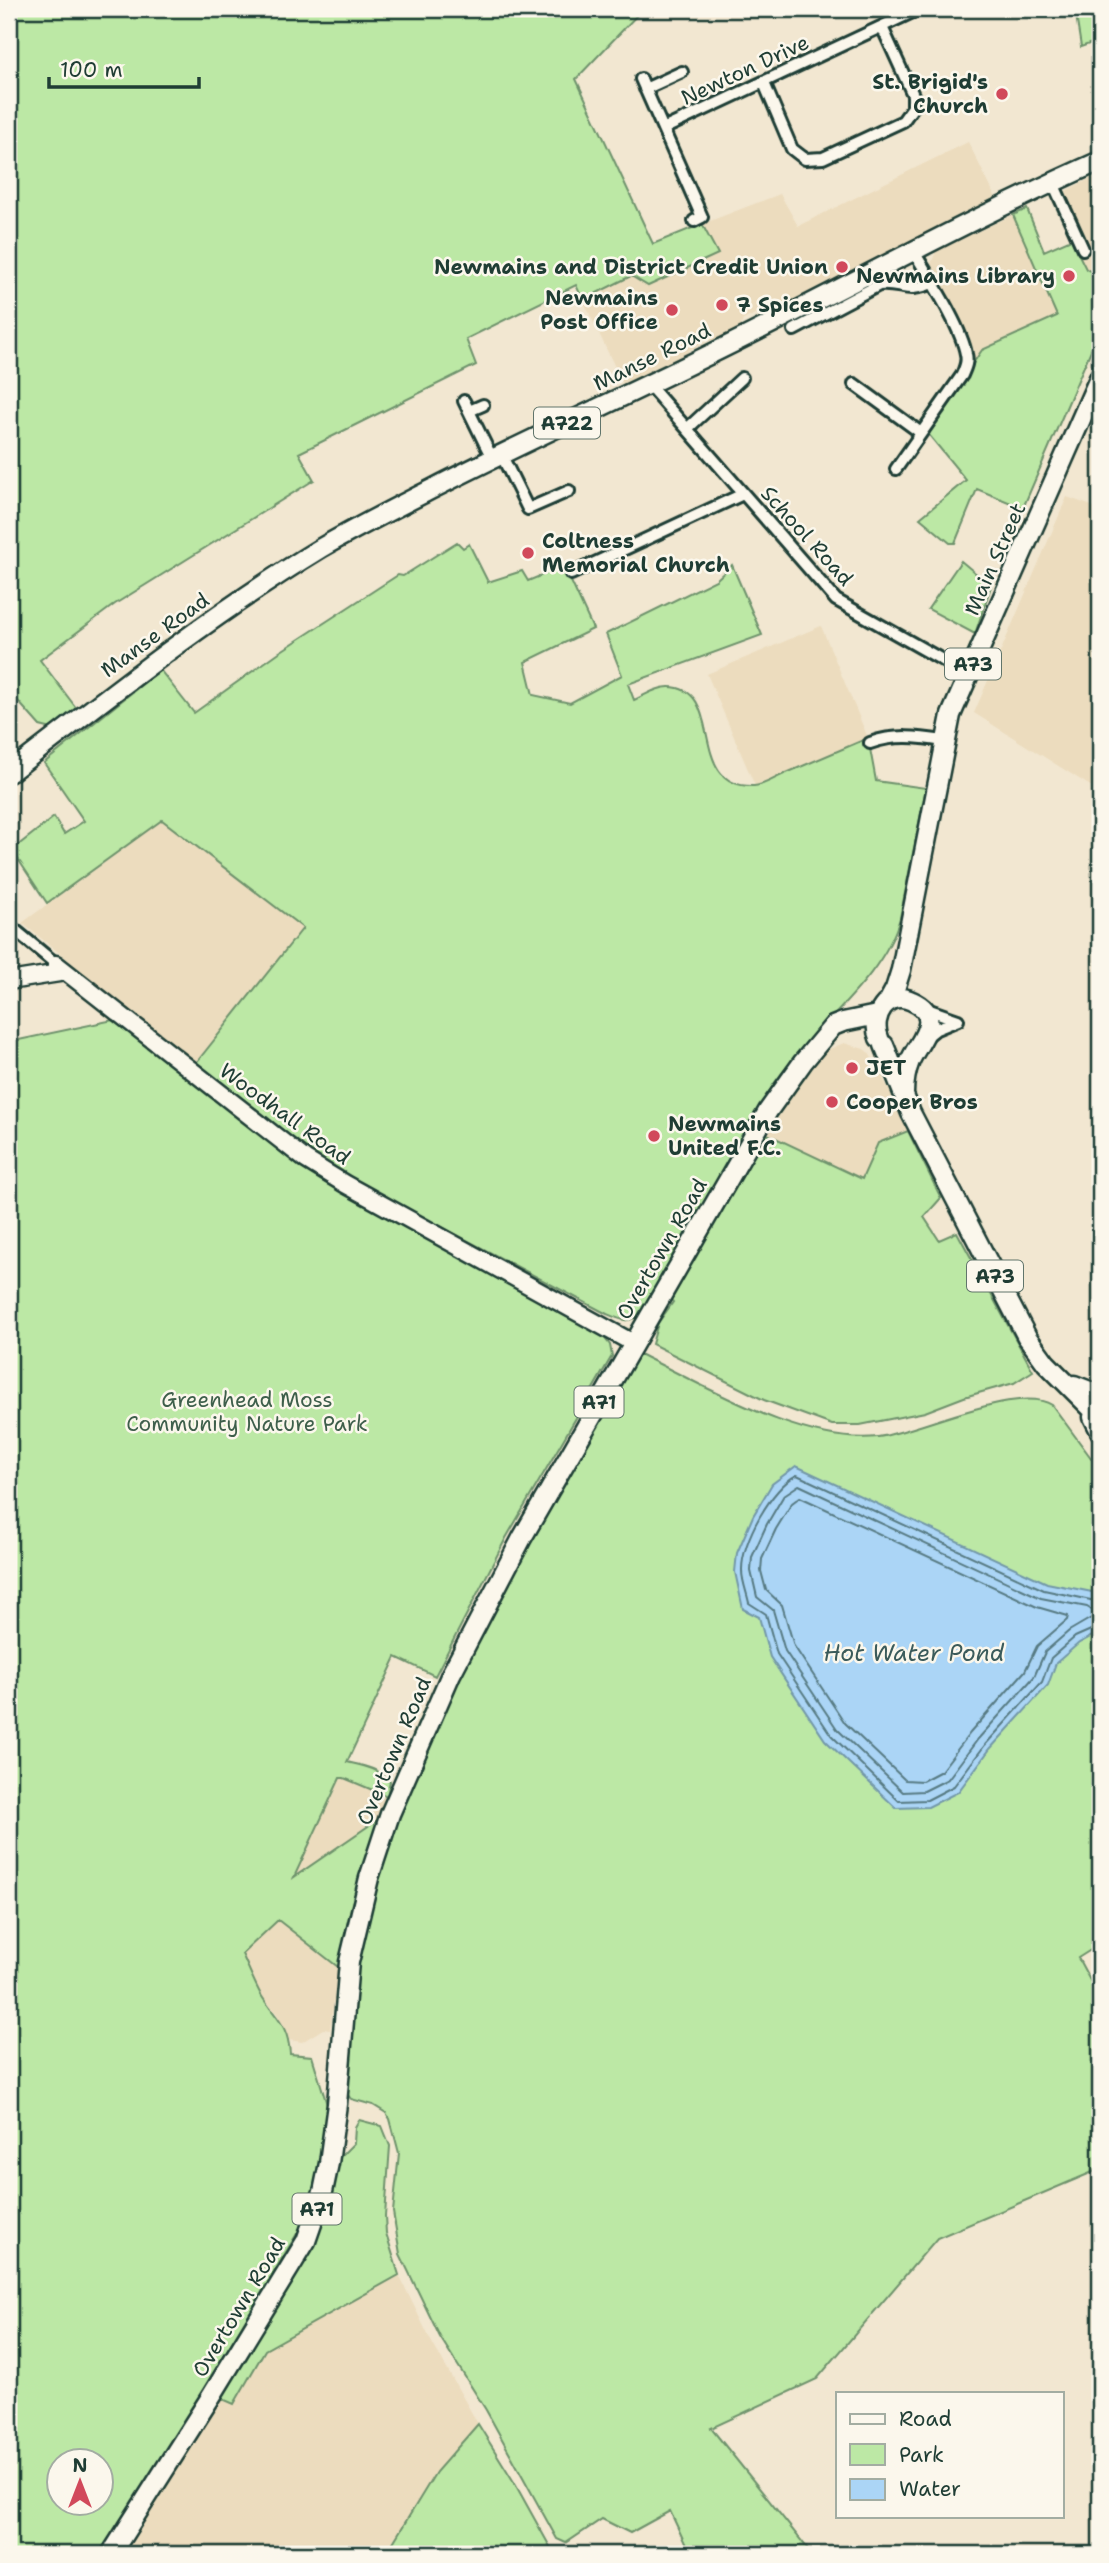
<svg xmlns="http://www.w3.org/2000/svg" width="1109" height="2563" viewBox="0 0 1109 2563" font-family="'Shantell Sans',sans-serif">
<rect width="100%" height="100%" fill="#f2e7d1"/>
<filter id="ink" filterUnits="userSpaceOnUse"><feTurbulence type="fractalNoise" baseFrequency=".0143" numOctaves="2"/><feDisplacementMap in="SourceGraphic" scale="14" xChannelSelector="R" yChannelSelector="G"/><feConvolveMatrix kernelMatrix="1 2 1 2 8 2 1 2 1" color-interpolation-filters="sRGB"/></filter>
<g filter="url(#ink)">
<path fill="#ecdcbe" d="M968 142 997 200 761 320 757 313 743 320 739 331 729 337 707 341 690 350 672 368 624 386 583 300 631 276 717 253 702 224 710 221 780 194 798 226Z
M1100 174V312L1044 251 1071 239 1053 197Z
M1013 215 1057 316 982 349 973 363 969 343 931 264 936 251Z
M1067 497 1100 509V792L974 713Z
M821 626 868 738 755 786 707 674Z
M162 820 303 928 196 1063 22 923Z
M844 1043 864 1049 869 1053 895 1100 908 1131 878 1143 862 1179 763 1132 801 1076 816 1060 827 1050Z
M344 1777 387 1796 380 1818 293 1879 340 1778Z
M278 1920 338 1967 330 2030 323 2029 302 2042 289 2040 277 2014 261 1995 242 1954Z
M399 2275 430 2339 478 2424 436 2472 386 2554H119L218 2397 234 2404 265 2350Z"/>
<path fill="#bce8a5" stroke="#6e926c" stroke-width="2" fill-rule="evenodd" d="M9 9H639L641 11 576 79 653 244 702 224 718 254 648 286 631 276 583 300 576 285 466 339 476 365 299 453 314 480 115 604 40 660 77 709 52 729 40 726 9 691Z
M1075 9H1100V40L1081 47Z
M1027 209 1044 251 1071 239 1086 269 1100 276V329L1023 508 977 489 955 543H950L920 518 966 480 929 435 933 423 982 350 1057 316 1013 215Z
M457 542 463 548 469 544 488 582 522 571 528 581 564 566 593 629 525 662 533 695 570 703 622 675 606 634 716 580 732 565 762 635 628 684 634 700C645 695 657 687 669 687 727 688 685 788 754 786 763 786 775 778 784 774 812 762 840 750 868 738L876 781 926 788 900 918C882 983 807 1032 770 1090 725 1162 686 1239 643 1312 629 1324 623 1321 607 1314L368 1188 288 1138 196 1063 303 928 162 820 47 903 12 850 54 817 64 834 84 821 44 763 160 670 194 713 278 653 398 575 403 576Z
M961 561 991 586 975 634 928 609Z
M113 1020 283 1152 333 1183 602 1335 610 1345 612 1356 506 1538 435 1676 396 1657 347 1762C364 1766 378 1768 390 1781L387 1796 344 1778H340L294 1877 380 1818 352 1903 338 1967 278 1920 242 1954C248 1967 254 1982 261 1995 275 2018 288 2023 290 2054L312 2056 328 2108 316 2186 301 2227 177 2434 101 2554H9V1042ZM60 2462H102V2504H60Z
M908 1131 941 1198 924 1217 939 1240 957 1232 1033 1371 1014 1383 964 1397 925 1412 860 1425H832L764 1400 652 1344 658 1323 673 1302 671 1300 763 1132 862 1179 878 1143Z
M639 1354C708 1387 801 1445 878 1437 918 1432 1019 1383 1052 1405L1100 1470V1944L1078 1958 1100 1999V2169L937 2238 817 2379 711 2428 812 2554H690L670 2511 630 2533 602 2519 566 2543 557 2539 486 2410 440 2337 400 2254 393 2212 399 2153 390 2119 386 2113 373 2105 351 2099 348 2095C348 2063 347 2031 352 1999 374 1844 442 1701 517 1565 556 1494 597 1424 639 1354Z
M359 2120 382 2126 390 2146 385 2216 386 2233 399 2275 265 2350 234 2404 218 2397 291 2285 314 2242 338 2159 354 2143 355 2127Z
M478 2424 514 2482 554 2554H386L436 2472Z"/>
<path fill="#abd5f6" stroke="#7398a8" stroke-width="2" d="M796 1466 1047 1583 1092 1592 1100 1596V1632L1079 1643 1056 1663 1048 1685 990 1749 958 1792 928 1807 896 1808 825 1740 770 1657 759 1617 743 1609 735 1572 737 1553 753 1516 772 1484Z"/>
<g fill="none" stroke-linecap="round" stroke-linejoin="round">
<path stroke="#577a82" stroke-width="2" d="M800 1497 1037 1607 1068 1616 1067 1620 1037 1646 1025 1671 970 1733 941 1771 922 1781 905 1780 845 1723 794 1646 782 1605 766 1590 761 1571 762 1559 776 1529 792 1503Z
M1100 1602 1044 1590 797 1475C772 1487 741 1542 742 1571 742 1581 747 1593 749 1603L766 1614 777 1654 831 1735 899 1801 927 1800 954 1786 985 1745 1042 1682 1051 1658 1075 1637 1100 1626
M1100 1611 1098 1614 1087 1607 1041 1598 799 1485 784 1495 767 1524 752 1557 751 1571 757 1597 773 1610 785 1651 837 1729 903 1792 924 1791 948 1779 978 1739 1034 1677 1045 1652 1069 1631 1098 1614 1100 1617"/>
<defs>
<path id="street" d="M641 79 702 217 694 221
M764 83 792 149 805 159 823 158 903 121 913 107V95L882 27
M645 89 682 72
M663 129 919 9
M1053 183 1083 249
M794 330 879 285C902 283 907 294 932 283
M648 384 836 600 969 675
M854 384 921 433
M464 401 492 458
M469 411 483 405
M688 428 742 378
M501 454 528 509 569 491
M896 469 962 375C965 368 968 362 966 354 961 326 928 276 913 250
M571 574 743 494
M870 743C895 734 918 737 944 741
M9 925 56 964
M924 1008 958 1020
M926 1037 936 1029 958 1020"/>
<path id="secondary" d="M56 964 306 1160 345 1184 633 1343
M9 981 66 972"/>
<path id="primary" d="M9 773C110 695 211 615 321 548 357 527 395 508 432 489 529 439 629 395 727 346 852 284 973 217 1100 161
M888 1002 895 989 901 970 951 715 1100 376
M879 1038C870 1017 887 989 912 1001 946 1016 918 1042 910 1061 906 1071 904 1082 904 1094
M884 1045 911 1113 1027 1337 1046 1363 1093 1410
M1074 1385 1100 1395
M1096 1402 1093 1417 1100 1431
M111 2554 212 2395 306 2241 323 2192 329 2163 337 2104 349 1962 369 1878 390 1814 451 1674 522 1538 768 1111 803 1062 833 1026 843 1022 877 1015"/>
</defs>
<use href="#street" stroke="#1f3d34" stroke-width="16"/>
<use href="#secondary" stroke="#1f3d34" stroke-width="21"/>
<use href="#primary" stroke="#1f3d34" stroke-width="23"/>
<use href="#street" stroke="#fbf7ec" stroke-width="10"/>
<use href="#secondary" stroke="#fbf7ec" stroke-width="16"/>
<use href="#primary" stroke="#fbf7ec" stroke-width="18"/>
</g>
</g>
<g fill="#d1495b" stroke="#fbf7ec" stroke-width="2.5">
<circle cx="1002" cy="94" r="7"/>
<circle cx="842" cy="267" r="7"/>
<circle cx="1069" cy="276" r="7"/>
<circle cx="722" cy="305" r="7"/>
<circle cx="672" cy="310" r="7"/>
<circle cx="528" cy="553" r="7"/>
<circle cx="852" cy="1068" r="7"/>
<circle cx="832" cy="1102" r="7"/>
<circle cx="654" cy="1136" r="7"/>
</g>
<g text-anchor="middle" stroke-width="5" stroke-linejoin="round" paint-order="stroke">
<g fill="#fbf7ec" stroke="#61756b" stroke-width="2">
<rect x="534" y="407.5" width="66" height="31" rx="5"/>
<rect x="945" y="648.5" width="56" height="31" rx="5"/>
<rect x="967" y="1260.5" width="56" height="31" rx="5"/>
<rect x="574.5" y="1386.5" width="49" height="31" rx="5"/>
<rect x="292.5" y="2193.5" width="49" height="31" rx="5"/>
</g>
<g font-size="19" font-weight="bold" fill="#1f3d34">
<text x="567" y="430">A722</text>
<text x="973" y="671">A73</text>
<text x="995" y="1283">A73</text>
<text x="599" y="1409">A71</text>
<text x="317" y="2216">A71</text>
</g>
<g font-size="21" fill="#1f3d34" stroke="#fbf7ec">
<text transform="translate(745 70) rotate(-25)" y="7">Newton Drive</text>
<text transform="translate(652 357) rotate(-26)" y="7">Manse Road</text>
<text transform="translate(807 536) rotate(48)" y="7">School Road</text>
<text transform="translate(995 559) rotate(-66)" y="7">Main Street</text>
<text transform="translate(155 635) rotate(-36)" y="7">Manse Road</text>
<text transform="translate(285 1114) rotate(36)" y="7">Woodhall Road</text>
<text transform="translate(662 1249) rotate(-60)" y="7">Overtown Road</text>
<text transform="translate(394 1751) rotate(-67)" y="7">Overtown Road</text>
<text transform="translate(239 2307) rotate(-59)" y="7">Overtown Road</text>
</g>
<g font-size="21" font-weight="bold" fill="#1f3d34" stroke="#fbf7ec" text-anchor="start">
<text x="988" y="89" text-anchor="end">St. Brigid's<tspan x="988" dy="24">Church</tspan></text>
<text x="828" y="274" text-anchor="end">Newmains and District Credit Union</text>
<text x="1055" y="283" text-anchor="end">Newmains Library</text>
<text x="658" y="305" text-anchor="end">Newmains<tspan x="658" dy="24">Post Office</tspan></text>
<text x="736" y="312">7 Spices</text>
<text x="542" y="548">Coltness<tspan x="542" dy="24">Memorial Church</tspan></text>
<text x="866" y="1075">JET</text>
<text x="846" y="1109">Cooper Bros</text>
<text x="668" y="1131">Newmains<tspan x="668" dy="24">United F.C.</tspan></text>
</g>
<g font-size="21" fill="#3e5f4b" stroke="#fbf7ec">
<text x="247" y="1407">Greenhead Moss<tspan x="247" dy="24">Community Nature Park</tspan></text>
</g>
<g font-size="23" font-style="italic" fill="#3b5b5b" stroke="#fbf7ec">
<text x="914" y="1661">Hot Water Pond</text>
</g>
</g>
<rect width="1109" height="2563" fill="none" stroke="#fbf7ec" stroke-width="35"/>
<rect x="18" y="18" width="1074" height="2528" fill="none" stroke="#1f3d34" stroke-width="2.5" filter="url(#ink)"/>
<rect x="836" y="2392" width="228" height="126" fill="#fbf7ec" stroke="#a3ada2" stroke-width="2"/>
<rect x="850" y="2414" width="35" height="10" fill="#fbf7ec" stroke="#a3ada2" stroke-width="2"/>
<text x="899" y="2426" font-size="21" fill="#1f3d34">Road</text>
<rect x="850" y="2444" width="35" height="21" fill="#bce8a5" stroke="#a3ada2" stroke-width="2"/>
<text x="899" y="2462" font-size="21" fill="#1f3d34">Park</text>
<rect x="850" y="2479" width="35" height="21" fill="#abd5f6" stroke="#a3ada2" stroke-width="2"/>
<text x="899" y="2496" font-size="21" fill="#1f3d34">Water</text>
<g transform="translate(80 2482)"><circle r="33" fill="#fbf7ec" stroke="#a3ada2" stroke-width="2"/>
<path d="M0-5L12 26L0 18L-12 26Z" fill="#d1495b"/>
<text y="-10" font-size="19" font-weight="bold" text-anchor="middle" fill="#1f3d34">N</text>
</g>
<path d="M49 77v10h150v-10" fill="none" stroke="#1f3d34" stroke-width="3.5"/>
<text x="60" y="77" font-size="21" fill="#1f3d34" stroke="#fbf7ec" stroke-width="5" paint-order="stroke">100 m</text>
</svg>
